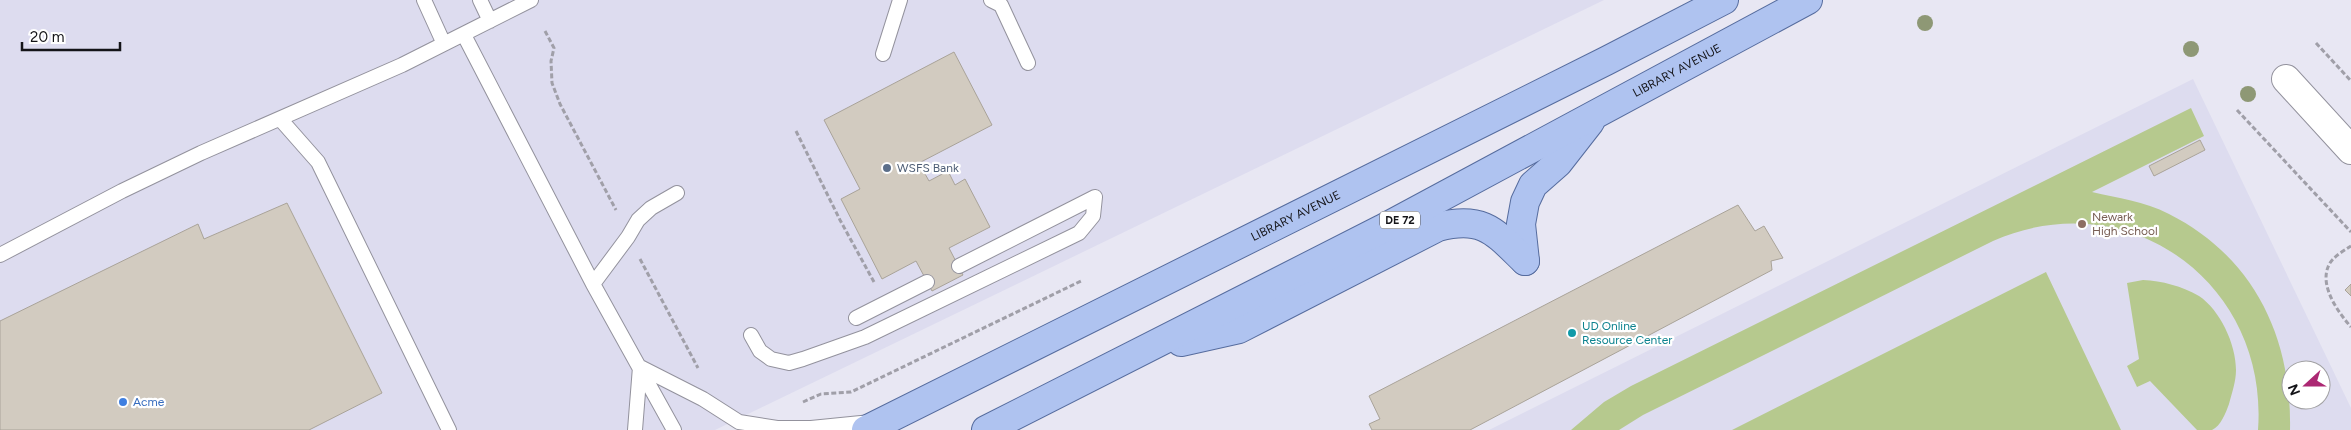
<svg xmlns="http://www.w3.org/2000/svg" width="2351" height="430" viewBox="0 0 2351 430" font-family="Figtree,sans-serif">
<rect width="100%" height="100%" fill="#e8e7f3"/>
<path fill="#dddcef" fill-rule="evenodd" d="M0 0H1604L715 430H0Z
M2193 79 2351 408V430H1489ZM2291 370H2321V400H2291Z"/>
<path fill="#b6c98e" d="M2191 108 2204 136 2092 192C2118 198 2144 201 2169 214 2254 257 2292 337 2290 430H2258C2269 283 2128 181 1993 241L1643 415 1619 430H1571L1604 402 1631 386Z
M2046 272 2121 430H1732Z
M2143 280C2162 281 2182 286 2199 296 2220 310 2236 344 2236 370 2236 381 2232 393 2229 404 2226 412 2221 426 2212 430 2208 430 2201 430 2197 430L2150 381 2137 387 2127 366 2139 359 2127 283Z"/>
<path fill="#d2cbc0" stroke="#a9a399" d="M954 52 992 125 919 163 929 181 948 171 955 185 965 179 990 227 949 248 963 275 932 291 916 261 882 279 841 199 860 189 824 120Z
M2200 140 2205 150 2154 176 2149 166Z
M287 203 382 393 309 430H0V321L198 224 204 239Z
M1738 205 1755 231 1764 226 1783 258 1771 261 1772 270 1470 430H1372L1369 424 1380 419 1369 396Z
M2351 284V296L2345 290Z"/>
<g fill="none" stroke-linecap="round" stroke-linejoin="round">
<defs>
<path id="lane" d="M424 0 444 44
M480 0 490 21
M991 0 1001 5 1028 63
M464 35 593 284 674 430
M883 54 900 0
M281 120 318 162 449 430
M0 255 122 191 201 153 402 65 531 0
M959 266 1095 197
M593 284 628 237 638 220 651 208 677 193
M856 318 927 282
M751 335 760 351 771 359 789 363 803 359 865 337 1079 233 1093 216 1095 197
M635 430 640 367 703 399 739 422 777 428H811L871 422"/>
<path id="street" d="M2286 79 2351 150"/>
<g id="primary">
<path d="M1525 261 1521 224 1525 202 1533 185 1558 163 1590 122"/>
<path d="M1181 342 1239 329 1438 227C1483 215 1495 232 1525 261"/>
<path id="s1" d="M866 430 1606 61 1724 0"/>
<path id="s2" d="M986 430 1382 229 1808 0"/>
</g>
</defs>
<use href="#lane" stroke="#93929d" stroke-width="16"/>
<use href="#street" stroke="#93929d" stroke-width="30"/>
<use href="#primary" stroke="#566c9e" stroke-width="30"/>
<path stroke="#a09fa8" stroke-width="3" stroke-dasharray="5 2.5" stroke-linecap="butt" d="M545 31 554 48 551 61 552 83 560 104 616 210
M2316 43 2351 81
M2237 110 2351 232
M796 131 840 220 874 282
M2351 246C2343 251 2331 258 2328 267 2320 287 2338 312 2351 327
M640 259 698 368
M803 402 821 394 851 392 1081 281"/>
<use href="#lane" stroke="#fff" stroke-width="14"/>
<use href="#street" stroke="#fff" stroke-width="28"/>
<use href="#primary" stroke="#afc3f0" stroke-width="28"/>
</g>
<g fill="#8e9875">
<circle cx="1925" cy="23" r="8"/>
<circle cx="2191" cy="49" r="8"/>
<circle cx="2248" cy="94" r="8"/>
</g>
<circle fill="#5c6f8a" stroke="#fff" stroke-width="2" cx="887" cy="168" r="5"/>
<circle fill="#8d6e63" stroke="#fff" stroke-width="2" cx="2082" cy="224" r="5"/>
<circle fill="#0f9aa8" stroke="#fff" stroke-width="2" cx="1572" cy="333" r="5"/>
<circle fill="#3f7fe0" stroke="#fff" stroke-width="2" cx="123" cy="402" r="5"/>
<g text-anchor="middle" stroke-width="4.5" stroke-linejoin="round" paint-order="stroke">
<rect fill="#fff" stroke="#5a5a5d" stroke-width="1" x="1380" y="211.5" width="40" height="17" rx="4"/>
<g font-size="11" font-weight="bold" fill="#141418">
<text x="1400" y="224">DE 72</text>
</g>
<g font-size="12" fill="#141418" stroke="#fff">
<text dy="4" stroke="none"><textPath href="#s2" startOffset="779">LIBRARY AVENUE</textPath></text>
<text dy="4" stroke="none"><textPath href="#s1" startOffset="480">LIBRARY AVENUE</textPath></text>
</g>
<g font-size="12" fill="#4e5e75" stroke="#fff" text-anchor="start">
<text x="897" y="172">WSFS Bank</text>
</g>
<g font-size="12" fill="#785e54" stroke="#fff" text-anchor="start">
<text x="2092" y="221">Newark<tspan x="2092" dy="14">High School</tspan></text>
</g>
<g font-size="12" fill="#0d838f" stroke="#fff" text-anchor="start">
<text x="1582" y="330">UD Online<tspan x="1582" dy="14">Resource Center</tspan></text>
</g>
<g font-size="12" fill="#366cbe" stroke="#fff" text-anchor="start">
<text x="133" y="406">Acme</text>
</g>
</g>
<g transform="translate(2306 385) rotate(249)"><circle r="24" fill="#ffffff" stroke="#a1a1a3"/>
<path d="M0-4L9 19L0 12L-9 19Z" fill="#ac2873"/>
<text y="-8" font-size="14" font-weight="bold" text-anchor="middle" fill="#141418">N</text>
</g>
<path d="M22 42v8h98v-8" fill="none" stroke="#141418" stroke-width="2.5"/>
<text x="30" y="42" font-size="15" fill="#141418" stroke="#ffffff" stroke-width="4" paint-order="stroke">20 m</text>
</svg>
